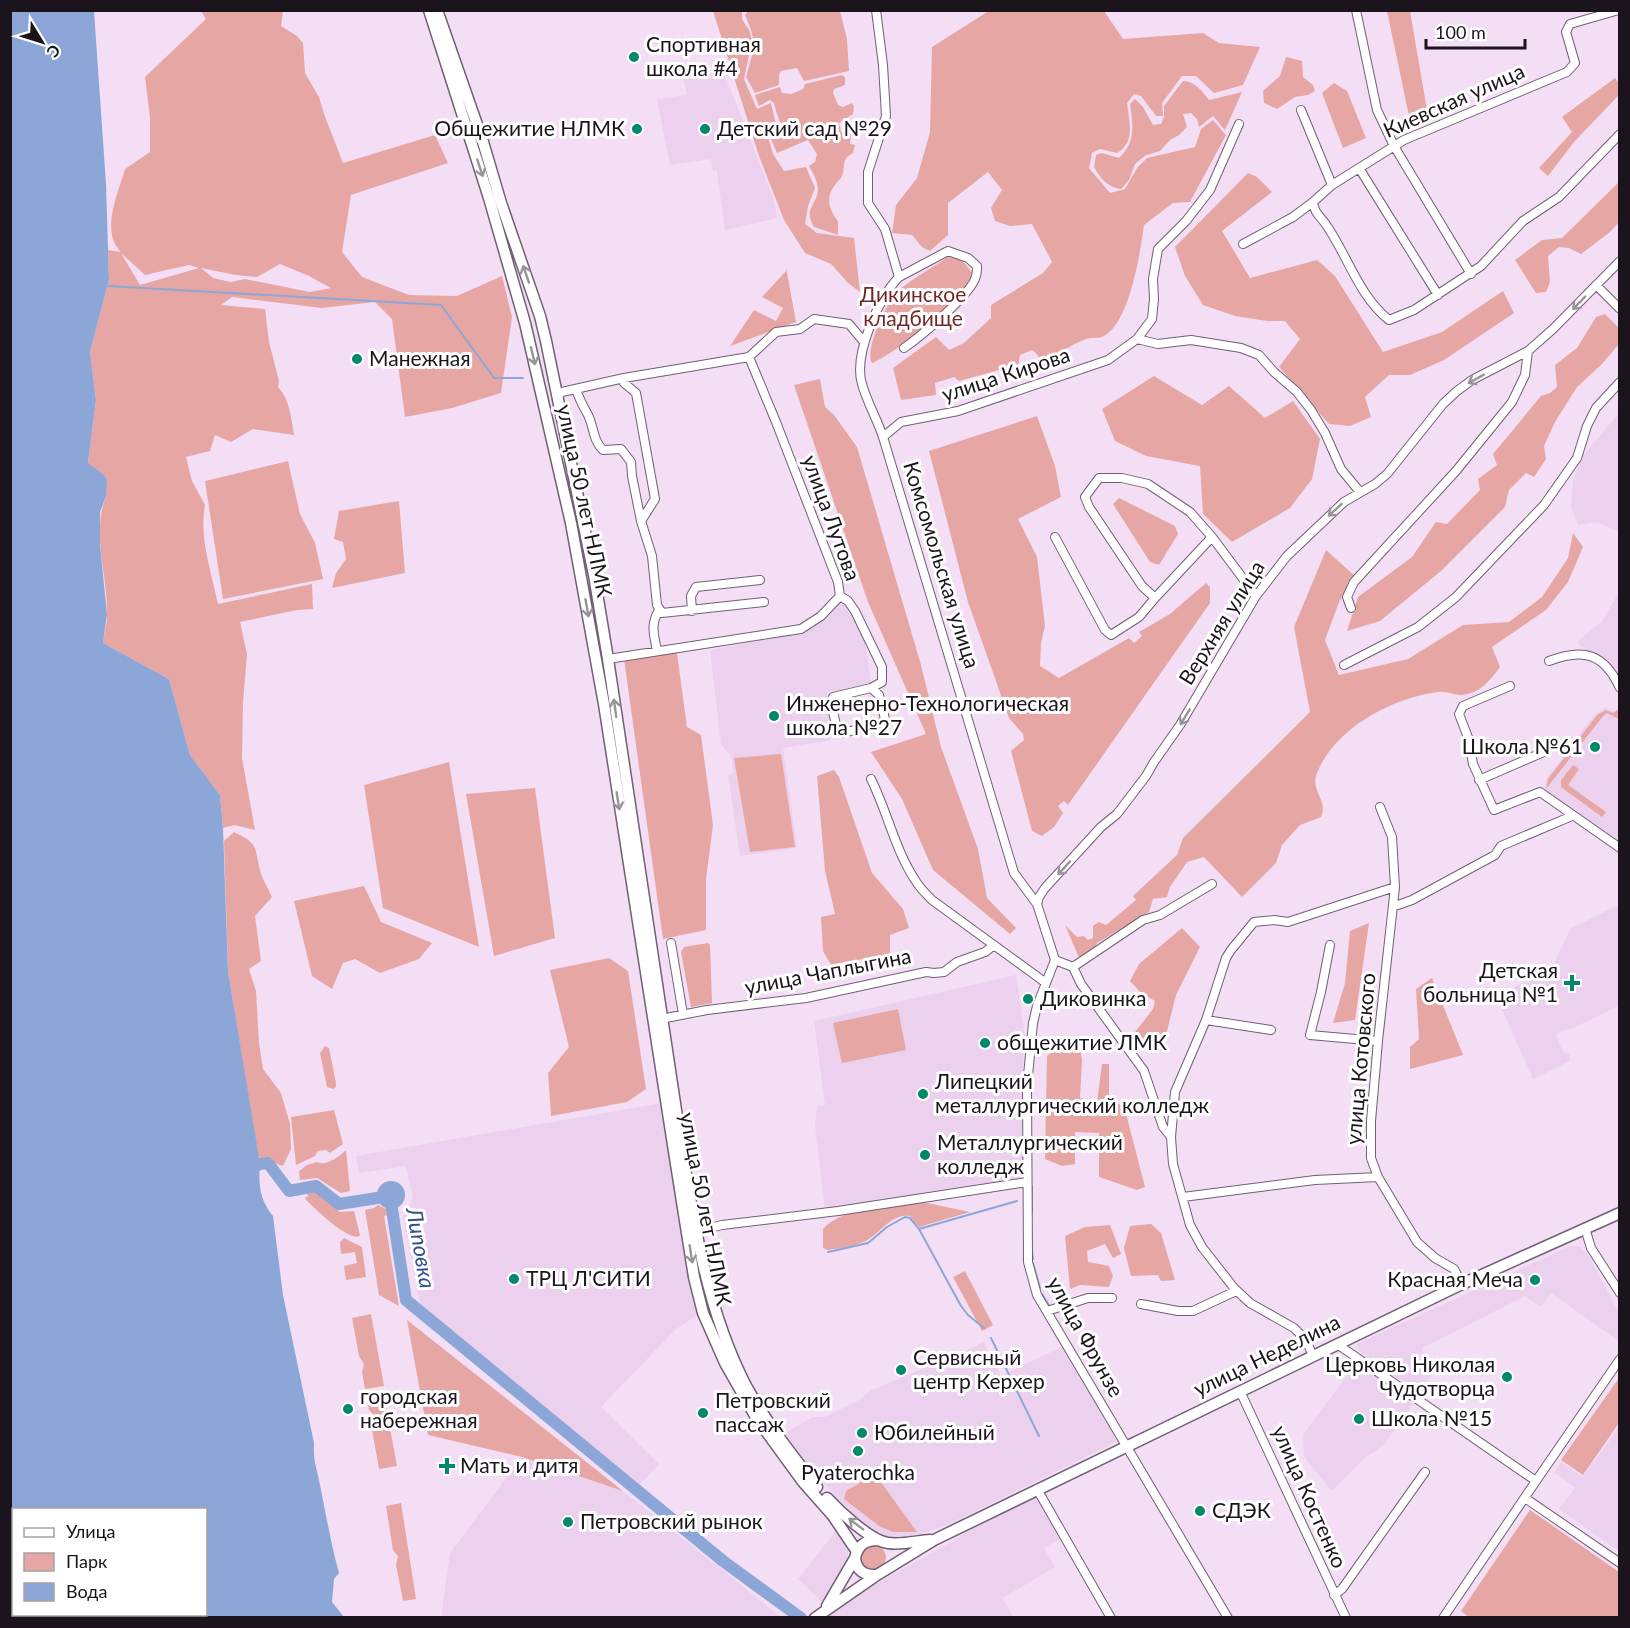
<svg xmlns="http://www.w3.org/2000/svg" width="1630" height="1628" viewBox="0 0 1630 1628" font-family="Lato,sans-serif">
<rect width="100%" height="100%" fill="#f3def5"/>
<path fill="#ebd1ee" d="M724 73 774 200 777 218 725 230 717 171H713L711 159 670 165 657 99 687 95 684 79Z
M1619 413V532L1598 522 1578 525 1571 507 1573 482 1582 457Z
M1619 592V677L1606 659 1588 652 1577 642 1603 620Z
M839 601 847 603 865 642 871 685 827 693 831 740 783 748 797 848 740 856 728 775 734 773 731 756 721 744 710 650 797 633Z
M1619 707V843L1545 791 1546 779 1595 714 1606 708 1614 712Z
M1618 905 1619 1006 1571 1029 1561 1031 1556 1035 1563 1052 1569 1054 1570 1061 1533 1079 1496 996 1552 969 1570 929Z
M1016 975 1025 1036 1022 1083V1179L825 1208 815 1126 817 1107 825 1105 814 1021Z
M662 1103 699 1314 676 1329 601 1407 659 1464 639 1485 420 1304 403 1217 413 1198 406 1166 359 1173 356 1156Z
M1570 1246H1579L1588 1255 1619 1313V1341L1551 1293 1541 1307 1525 1296 1422 1348 1432 1375 1418 1393 1359 1351 1357 1344Z
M984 1342 1001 1376 1062 1347 1116 1436V1442L945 1526 904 1539 888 1538 876 1534 854 1519 833 1497V1493L813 1469 807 1467 782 1435 813 1417H825L861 1399 870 1391 924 1368 941 1364Z
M1356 1363 1414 1403 1384 1445 1367 1456 1332 1491 1304 1457 1303 1435Z
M1619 1427V1551L1559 1509 1575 1488 1554 1472 1561 1462 1583 1477Z
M522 1457 623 1491 781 1617 441 1618 450 1553Z
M1038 1494 1062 1538 1044 1548 1055 1567 1003 1598 1013 1617 828 1618 827 1615 849 1599 955 1540 965 1533Z
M839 1527 849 1545 847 1562 833 1589 822 1602 798 1579Z"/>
<path fill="#e6a7a4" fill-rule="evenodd" d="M749 10 840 11 847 39 849 71 804 81 797 68 781 71 779 75V85L755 93 746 77C754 48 758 44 745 15Z
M201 11H283L281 26 297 36 303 43 305 73 319 97 324 114 343 163 435 135 448 163 351 195 342 252 362 277 409 295 457 296 502 276 512 317 501 393 452 408 405 417 392 319 375 302 322 308 232 297 221 305 265 309 269 342 279 381 278 387C290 400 291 418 294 435L253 429 231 442 215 435 210 451 186 457 192 481 205 505C199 538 211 571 218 604L312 584 313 609 297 610 240 622 247 654 243 702 242 758 255 830 235 825 223 828 220 795 190 755 169 679 103 643C104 634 107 624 107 615 108 575 91 535 106 496L88 463 96 400 90 352 109 280 108 250 121 252C100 232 118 193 125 169L150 152V118L145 77 206 19ZM121 253 145 275 189 265 199 268 140 285ZM280 264 309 276 331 288 310 292 245 279 231 282 213 278 201 268 236 275 257 277Z
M713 11H742V19L750 32 752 41 744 79 757 109 771 103 778 133 768 137 773 154 784 171 806 167 815 188 808 206 805 224 817 233 854 238 860 292 848 283 831 264 805 253 784 220 759 156Z
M1104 11 1123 39 1203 33 1219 43 1260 47 1243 85 1214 93 1196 76H1182L1162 103 1163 116H1156L1141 96 1134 94 1127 103C1129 122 1136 142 1117 153L1100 149 1092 153 1089 168 1110 193 1125 189 1137 168 1147 158 1195 147 1201 129 1213 120 1226 135 1190 202 1173 203 1144 225C1140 253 1130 322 1104 336 1098 339 1092 337 1086 339 1075 343 1064 350 1053 355L1050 364 1044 365 1036 353 1032 350 1020 355 1018 367 1009 371 999 370 959 381 954 377 935 383 936 395 901 400 893 368 936 337 949 350 964 343 991 318V305L1043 273 1052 262 1032 224 1010 226 995 221 991 208 1002 190 988 172 948 203V235L930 251 922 247 912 235 892 233 896 205 917 178 930 132 932 47 987 12Z
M1387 11H1410L1428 116 1410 121Z
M1286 57 1302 61 1303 77 1313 85 1315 91 1308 95 1295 97 1277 109 1264 103 1263 91 1280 76Z
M842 75 845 77V85L834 89 833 93 838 105 843 107 852 103 854 107 853 114 839 123 841 132 851 134 850 144 855 145 853 153C842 159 845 163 843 173 842 178 838 181 835 185 825 197 829 210 838 221V235L814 227C803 208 816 207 818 190 818 182 813 173 809 166L815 162 817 154 808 140 777 153 771 139 781 136C783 125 776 114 774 103L770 100 759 106 755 95 780 87 782 93 791 94 803 89 805 84Z
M1615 78 1619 83V95L1574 142 1548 176 1539 168 1572 132 1562 117Z
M1183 81C1195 81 1202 91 1209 100L1242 92 1225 130 1213 116 1199 127 1197 119 1191 113 1183 114 1187 127 1179 135 1170 140 1160 151 1146 155 1135 164 1129 180 1121 189C1107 187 1101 179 1094 167L1096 155 1102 153 1119 158C1136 143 1133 124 1130 104L1135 99 1143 107 1153 125 1161 124 1164 117V106Z
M1334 83 1347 91 1366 138 1343 148 1322 93Z
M1248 173 1257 177 1272 192 1222 231 1250 278 1317 260 1335 276 1383 352 1442 332 1503 291 1514 313 1444 360 1410 375H1389L1365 397 1371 417 1350 426 1329 424 1279 367 1300 339 1285 321H1267L1235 316 1203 305 1185 276 1175 247Z
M1619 182V222L1610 232 1581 254 1569 248 1559 247 1548 256 1550 282 1546 292 1536 293 1515 260 1542 240 1562 238Z
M948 257C960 258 966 263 972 273 967 296 896 354 872 363 864 350 887 301 898 291 913 278 932 268 948 257Z
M786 267 796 322 730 346 754 310 776 321 783 308 762 297 786 271Z
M1605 314 1619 328V344L1602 364 1577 387 1555 422 1544 446 1546 459 1534 477 1526 473 1509 490 1505 507 1441 571 1380 621 1347 631 1358 597 1412 557 1436 522 1447 524 1480 490 1478 479 1497 465 1493 454 1541 396 1550 393 1557 387 1555 365 1577 348 1596 317Z
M1154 376 1202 405 1229 386 1265 418 1293 401 1320 439 1312 479 1290 508 1232 542 1203 514 1200 466 1146 456 1115 441 1102 409Z
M820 379 825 407 834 415 857 447 921 665 941 747 978 849 987 898 1016 928 1010 934 933 870 902 799 871 752 926 734 868 602 794 385Z
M1037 416 1055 466 1061 497 1018 519 1037 557 1045 626 1041 643 1040 666 1059 678 1129 638 1134 643 1142 636 1139 632 1170 614 1206 583 1210 587V603L1068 805 1064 801 1058 806 1063 813 1054 827 1042 836 1032 831 1011 751 1024 740 1023 734 1009 718 968 602 929 451Z
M288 461 300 514 315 543 323 579 223 599 205 481Z
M1119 498 1175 526 1178 534 1159 565 1150 562 1113 504Z
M399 501 405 573 332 588 336 573 346 559 343 542 334 539 339 511Z
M1573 533 1583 547 1568 582 1546 610 1492 647 1500 667C1490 681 1479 694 1461 695 1453 695 1446 691 1438 692 1392 698 1335 728 1317 773 1311 787 1322 796 1323 808 1323 811 1322 814 1321 817L1300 825 1282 845 1276 863 1242 897 1204 857 1187 862 1170 887 1167 897 1153 899 1149 912 1097 943 1094 950 1080 960 1065 925 1077 937 1084 936 1088 940 1093 938V926L1099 922 1106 925 1136 900 1133 896 1177 855 1183 838 1310 712 1294 627 1326 550 1355 576 1339 602 1325 640 1339 675 1408 659 1463 625 1509 622 1542 597 1568 558Z
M677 653 687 727 701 735 713 825 706 879V930L663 939 624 659Z
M1619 709V719L1607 713 1603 716 1546 789 1548 779 1597 715 1606 710 1613 713Z
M781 754 795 847 750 852 734 758Z
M449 762 479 947 383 908 364 785Z
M1573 765 1579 769 1568 785 1606 812 1602 817 1561 787V780Z
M834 770 839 777 872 873 903 909 909 928 890 935V954L831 965 823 951 821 917 835 914 825 871 817 776Z
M535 788 555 938 494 956 466 794Z
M234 832C259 844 254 846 260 870 262 879 268 888 272 897L255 916 261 961 249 969 256 991 259 1043 263 1069 281 1093 290 1124 291 1149 283 1166 258 1157 228 971 224 841Z
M364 886 381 922 432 943 419 959 380 973 355 959 343 963 332 989 312 976 294 901Z
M1369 923 1355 1020 1333 1023 1345 983 1350 931Z
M1182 928 1200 947 1176 995 1162 1051 1153 1050 1132 1036 1153 1009 1155 1001 1140 992 1130 981 1139 964Z
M708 943 710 945 712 1003 691 1007 681 952 684 947Z
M609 958 628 971 646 1089 627 1102 551 1116 548 1073 569 1047 550 970Z
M1432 978 1463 1055 1410 1069V1047L1419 1039 1416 989Z
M898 1009 906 1050 842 1063 833 1023Z
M325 1046 329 1048 336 1083V1087L333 1089 327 1087 320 1053Z
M1058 1047 1080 1049 1082 1060 1080 1098 1097 1102 1102 1064H1109V1100L1124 1106 1145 1187 1137 1190 1099 1177V1133L1075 1132V1164L1062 1166 1045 1159 1047 1056Z
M334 1110 343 1144 330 1153 326 1150 318 1151 315 1156 296 1165 291 1117Z
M346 1150 350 1191 341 1193 317 1178 300 1180 299 1171 307 1165 317 1162C325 1167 339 1157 346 1150Z
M317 1191 340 1212 354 1211 360 1235 358 1237C342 1236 318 1211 306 1200L305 1197H308L307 1192Z
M918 1201 970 1212 919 1227 910 1216C889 1213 879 1237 861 1243 851 1247 839 1248 828 1250L823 1248V1229C842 1207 890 1206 918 1201Z
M378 1205 390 1211V1214L384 1216 399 1306 379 1295 365 1210 374 1208Z
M1151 1224 1161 1233 1175 1280 1161 1281 1158 1275 1131 1276 1124 1248 1130 1226Z
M1110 1225 1121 1254 1113 1258 1105 1244 1087 1251 1088 1262 1109 1266 1113 1276 1109 1287 1080 1285 1070 1289 1065 1236 1085 1227Z
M344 1238 362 1247 366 1277 346 1280 344 1266 357 1263 355 1252 341 1254 340 1242Z
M965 1271 993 1325 982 1331 953 1277Z
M371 1314 384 1386 365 1389 362 1372 364 1364 359 1356 352 1318Z
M407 1320 623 1491 522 1457 428 1435Z
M1619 1378V1423L1583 1475 1561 1460Z
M383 1391 397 1466 379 1469 371 1424 373 1414 369 1410 366 1395Z
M875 1474 917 1532H893L879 1526 844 1499 846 1491Z
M401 1503 416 1599 403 1601 396 1565 398 1556 393 1550 386 1506Z
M1530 1510 1619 1572V1617L1470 1618 1461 1611Z
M878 1545C890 1553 887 1563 878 1572L864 1571 858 1554 864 1546Z"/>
<path fill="#8ca7d7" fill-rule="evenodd" d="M11 10 94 11 106 184 109 280 90 352 96 400 88 463 104 475 107 480 106 496 100 512V545L107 614 103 643 169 679 190 755 220 795 223 828 228 971 260 1164C258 1184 260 1201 273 1216L283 1295 314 1443C313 1462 317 1468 320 1485 326 1515 331 1544 339 1573L334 1579 332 1602 344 1617H11ZM14 1510H206V1614H14Z
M377 1195a14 14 0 1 1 28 0a14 14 0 1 1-28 0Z"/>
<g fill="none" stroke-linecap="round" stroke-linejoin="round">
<path stroke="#8ca7d7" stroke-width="2" d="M108 286 441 305 494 378H523
M1032 1212V1186
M919 1229 1017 1201
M1032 1251 1033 1259
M828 1252 868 1243 887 1227 905 1217 910 1218 919 1229 961 1306 968 1315 984 1328
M1033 1263 1040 1288
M1042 1294 1050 1307
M991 1338 1039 1436"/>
<path stroke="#8ca7d7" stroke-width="12" d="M246 1171 260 1164 268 1163 289 1191 316 1186 339 1204 390 1196 406 1300 723 1561 801 1618"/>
<defs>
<path id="minor" d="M876 10 883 65 886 116 868 172V203L885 229 899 277C879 297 853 355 862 384 867 402 877 419 883 437L1014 873 1037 904 1055 960 1037 1006 1033 1023 1027 1086 1028 1262 1037 1295 1228 1618
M1356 10 1377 110 1394 146 1471 274
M1301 110 1332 185
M1359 168 1438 295
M1313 202C1315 215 1320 215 1327 226 1348 257 1359 296 1389 320L1414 310 1481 266 1523 221 1559 197 1620 134
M1243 244 1293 217 1313 202 1332 185 1404 140 1567 72 1575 63 1566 32 1570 24 1619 10
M899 277 948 251 968 258 977 266C977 269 977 273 976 276 972 294 921 336 904 348
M1596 285 1620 309
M1137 339 1158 344 1191 340 1241 348 1259 355 1274 372 1297 392 1311 410 1325 433 1341 469 1360 492
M624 378V383L636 393 655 499 641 521
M576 389C579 399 583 406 588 415 594 427 593 441 603 450L621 449 631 462 632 476 641 521 652 556 657 605 662 613 764 602
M557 397 562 392 624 378 749 357 776 332 800 329 814 319 849 324 864 342
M883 437 901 422 958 411 1108 360 1137 339 1152 319 1154 299 1153 279 1158 249 1186 221 1210 190 1239 124
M1055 537 1105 630 1111 635 1139 617 1155 598 1142 586 1089 507 1085 497 1099 478H1122L1148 484 1190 512 1212 537 1256 596
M840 596 848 601 855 611 882 667V682L871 688 833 697 831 703 837 729 843 733 881 723 885 719 879 695 871 688
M1155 598 1212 537
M1351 608 1347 597 1354 582 1456 471 1512 402 1525 375 1528 351
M692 611 691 596 696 587 760 580
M657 651C654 634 650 625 659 610
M608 659 801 629 821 616 840 596 838 582 776 422 749 357
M1549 661C1583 648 1604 653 1620 688
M1344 665 1418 627 1456 597 1544 505 1577 458 1587 426 1596 408 1620 382
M1510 686 1463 706 1459 714 1469 740 1473 764 1494 810 1540 792 1620 848
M871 779C888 813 895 851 917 883 921 889 927 895 932 900L1046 983
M1479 780 1546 751
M1380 807 1392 837 1395 887 1378 1041 1371 1121V1158L1378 1177 1417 1242 1435 1258 1454 1269 1462 1284
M1037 904 1039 897 1045 888 1101 827 1117 814 1146 776 1154 762 1180 725 1256 596 1287 556 1344 502 1375 484 1387 474 1443 404 1457 391 1472 380 1528 351 1553 329 1620 261
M1393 904 1398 905 1412 900 1495 855 1501 846 1572 816
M671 943 683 1014
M1330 945 1321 992 1310 1035 1378 1041
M1055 960 1073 967 1081 984 1144 1071 1163 1127 1171 1137 1173 1164 1190 1225 1202 1247 1234 1288 1250 1303 1294 1328 1306 1340 1313 1356
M1073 967 1143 920 1160 915 1212 884
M661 1019 707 1010 806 998 926 972 934 973 944 972 957 962 985 952 994 945
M1206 1020 1271 1030
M1171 1137 1175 1092 1206 1020 1226 958 1231 950 1254 922 1274 920 1288 922 1395 887
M1183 1197 1315 1180 1378 1177
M1585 1228 1591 1248 1620 1293
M697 1231 722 1225 838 1211 1027 1182
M1141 1304 1178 1311H1193L1236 1291
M1047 1311 1088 1298H1112
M1337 1344 1536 1481 1620 1359
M1240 1391 1346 1618
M1037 1489 1111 1618
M1525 1498 1620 1563
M1334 1595 1342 1589 1425 1472
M1443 1618 1536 1481"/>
<path id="major" d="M429 10 489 198 525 323 571 523 604 704 676 1164 694 1277 703 1313 725 1363 757 1419 803 1482 833 1516 856 1550
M437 10 483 142 501 203 540 316 546 341 594 575 608 659 679 1130C693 1218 705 1306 746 1386 766 1422 792 1455 817 1487
M827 1498C839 1511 871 1541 888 1543 901 1545 917 1541 930 1540
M855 1558C856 1570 864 1576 877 1575
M827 1606 855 1558C858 1545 865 1540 878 1540
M815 1618 877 1575 934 1540 1462 1284 1620 1213"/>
</defs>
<use href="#minor" stroke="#715f73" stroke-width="10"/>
<use href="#major" stroke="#715f73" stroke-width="13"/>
<use href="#minor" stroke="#fff" stroke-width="8"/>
<use href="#major" stroke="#fff" stroke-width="10"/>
</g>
<defs><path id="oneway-shaft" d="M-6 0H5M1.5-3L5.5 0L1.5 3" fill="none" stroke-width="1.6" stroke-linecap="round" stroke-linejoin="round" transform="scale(1.5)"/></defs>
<g stroke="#989599">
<use href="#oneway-shaft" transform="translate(480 168) rotate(72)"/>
<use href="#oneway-shaft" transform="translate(526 274) rotate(-109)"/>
<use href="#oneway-shaft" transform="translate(1579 303) rotate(134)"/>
<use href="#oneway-shaft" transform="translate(533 356) rotate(77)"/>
<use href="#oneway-shaft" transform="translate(1476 379) rotate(151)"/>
<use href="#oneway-shaft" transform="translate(1335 510) rotate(138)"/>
<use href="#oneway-shaft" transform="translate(587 608) rotate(80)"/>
<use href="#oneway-shaft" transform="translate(615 708) rotate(-98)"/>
<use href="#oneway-shaft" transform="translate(1185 717) rotate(121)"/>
<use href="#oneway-shaft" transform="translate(618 801) rotate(81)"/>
<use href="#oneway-shaft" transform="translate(1064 868) rotate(132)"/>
<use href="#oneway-shaft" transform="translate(691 1254) rotate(81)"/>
<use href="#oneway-shaft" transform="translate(856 1524) rotate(-143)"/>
</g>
<g fill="#00876c" stroke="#fff" stroke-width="2">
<circle cx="634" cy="57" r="6"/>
<circle cx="637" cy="129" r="6"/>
<circle cx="705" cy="129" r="6"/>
<circle cx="357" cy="359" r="6"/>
<circle cx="774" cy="716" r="6"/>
<circle cx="1595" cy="747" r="6"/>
<path d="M1569 974h6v6h6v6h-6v6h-6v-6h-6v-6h6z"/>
<circle cx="1028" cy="999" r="6"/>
<circle cx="985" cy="1043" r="6"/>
<circle cx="923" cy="1094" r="6"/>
<circle cx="925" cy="1155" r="6"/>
<circle cx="514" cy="1279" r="6"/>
<circle cx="1535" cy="1280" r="6"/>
<circle cx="901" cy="1370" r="6"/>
<circle cx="1507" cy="1377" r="6"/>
<circle cx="348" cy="1409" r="6"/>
<circle cx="703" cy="1413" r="6"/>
<circle cx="1359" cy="1419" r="6"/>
<circle cx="862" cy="1433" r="6"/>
<circle cx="858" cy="1451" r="6"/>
<path d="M444 1457h6v6h6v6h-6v6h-6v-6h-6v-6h6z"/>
<circle cx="1200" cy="1511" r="6"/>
<circle cx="568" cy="1522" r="6"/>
</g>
<g text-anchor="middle" stroke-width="6" stroke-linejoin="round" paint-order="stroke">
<g font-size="21" fill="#1b141c" stroke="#fff" text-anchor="start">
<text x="646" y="52">Спортивная<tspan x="646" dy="24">школа #4</tspan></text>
<text x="625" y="136" text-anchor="end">Общежитие НЛМК</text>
<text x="717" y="136">Детский сад №29</text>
<text x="369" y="366">Манежная</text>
<text x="786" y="711">Инженерно-Технологическая<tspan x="786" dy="24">школа №27</tspan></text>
<text x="1583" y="754" text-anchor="end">Школа №61</text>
<text x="1558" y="978" text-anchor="end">Детская<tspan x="1558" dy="24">больница №1</tspan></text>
<text x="1040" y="1006">Диковинка</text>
<text x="997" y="1050">общежитие ЛМК</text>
<text x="935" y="1089">Липецкий<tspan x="935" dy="24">металлургический колледж</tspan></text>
<text x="937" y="1150">Металлургический<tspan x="937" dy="24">колледж</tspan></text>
<text x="526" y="1286">ТРЦ Л'СИТИ</text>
<text x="1523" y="1287" text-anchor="end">Красная Меча</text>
<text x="913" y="1365">Сервисный<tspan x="913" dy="24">центр Керхер</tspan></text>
<text x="1495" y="1372" text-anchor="end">Церковь Николая<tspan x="1495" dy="24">Чудотворца</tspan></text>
<text x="360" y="1404">городская<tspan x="360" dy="24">набережная</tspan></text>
<text x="715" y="1408">Петровский<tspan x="715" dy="24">пассаж</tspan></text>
<text x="1371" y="1426">Школа №15</text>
<text x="874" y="1440">Юбилейный</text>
<text x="460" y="1473">Мать и дитя</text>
<text x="858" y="1480" text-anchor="middle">Pyaterochka</text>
<text x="1212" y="1518">СДЭК</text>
<text x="580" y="1529">Петровский рынок</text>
</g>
<g font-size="21" fill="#1b141c" stroke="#fff">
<text transform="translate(1454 101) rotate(-24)" y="7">Киевская улица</text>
<text transform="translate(1006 375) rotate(-18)" y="7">улица Кирова</text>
<text transform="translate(584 501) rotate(78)" y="7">улица 50 лет НЛМК</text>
<text transform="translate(831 518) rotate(70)" y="7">улица Лутова</text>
<text transform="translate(941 565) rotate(73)" y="7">Комсомольская улица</text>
<text transform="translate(1222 623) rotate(-58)" y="7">Верхняя улица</text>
<text transform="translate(828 972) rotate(-11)" y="7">улица Чаплыгина</text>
<text transform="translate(1361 1059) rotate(-85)" y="7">улица Котовского</text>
<text transform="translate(705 1209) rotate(79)" y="7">улица 50 лет НЛМК</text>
<text transform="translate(1085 1337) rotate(61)" y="7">улица Фрунзе</text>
<text transform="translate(1267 1356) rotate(-26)" y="7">улица Неделина</text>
<text transform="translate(1309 1497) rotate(66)" y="7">улица Костенко</text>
</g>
<g font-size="21" fill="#722628" stroke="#fff">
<text x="913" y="302">Дикинское<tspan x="913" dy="24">кладбище</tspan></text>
</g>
<g font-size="22" font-style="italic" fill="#31508d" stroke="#fff">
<text transform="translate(421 1248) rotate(80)" y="8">Липовка</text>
</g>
</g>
<rect width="1630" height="1628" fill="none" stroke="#1b141c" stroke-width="24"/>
<rect x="12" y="1508" width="195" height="108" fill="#ffffff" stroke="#a4a1a4" stroke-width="1.5"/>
<rect x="24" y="1528" width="30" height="9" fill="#ffffff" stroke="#a4a1a4" stroke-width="1.5"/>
<text x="66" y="1538" font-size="18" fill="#1b141c">Улица</text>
<rect x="24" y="1553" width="30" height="18" fill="#e6a7a4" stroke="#a4a1a4" stroke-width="1.5"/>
<text x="66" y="1568" font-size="18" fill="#1b141c">Парк</text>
<rect x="24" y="1583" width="30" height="18" fill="#8ca7d7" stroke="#a4a1a4" stroke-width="1.5"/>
<text x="66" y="1598" font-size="18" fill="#1b141c">Вода</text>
<g transform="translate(42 42) rotate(128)" stroke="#ffffff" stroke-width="4.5" paint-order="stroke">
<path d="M0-4.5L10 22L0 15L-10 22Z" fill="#1b141c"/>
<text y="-9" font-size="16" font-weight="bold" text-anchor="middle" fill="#1b141c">С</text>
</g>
<path d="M1426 39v9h99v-9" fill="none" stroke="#1b141c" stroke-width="3"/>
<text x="1435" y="39" font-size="18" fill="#1b141c" stroke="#ffffff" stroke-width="4.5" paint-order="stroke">100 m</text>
</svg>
